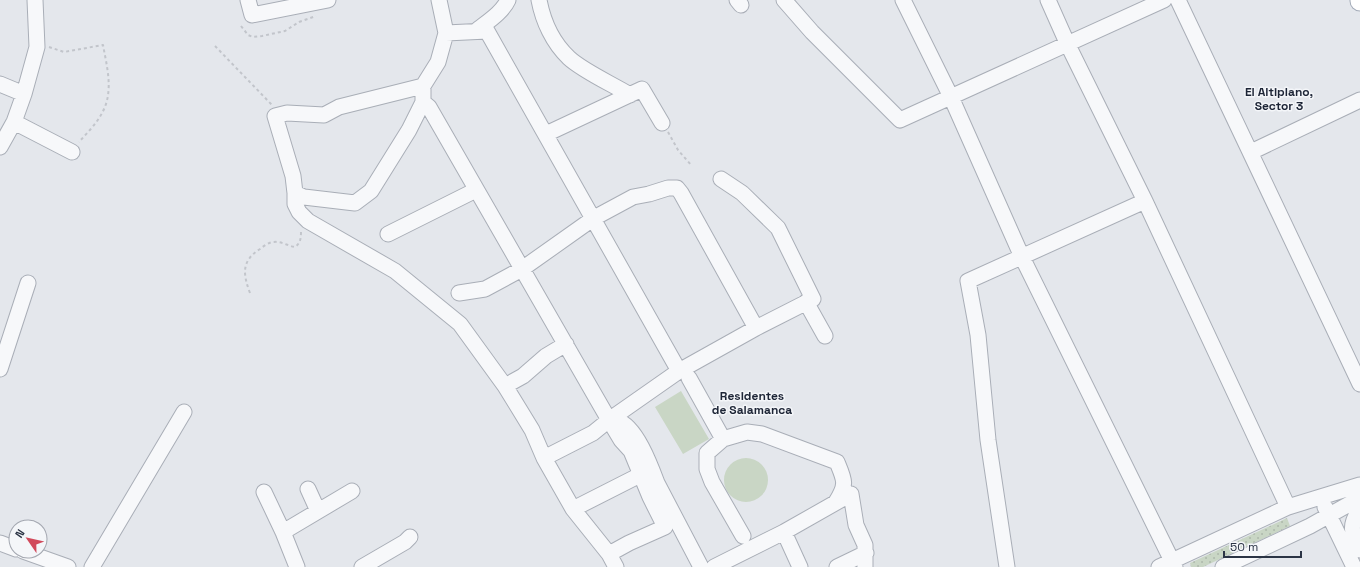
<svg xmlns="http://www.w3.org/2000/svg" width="1360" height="567" viewBox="0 0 1360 567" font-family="'Space Grotesk',sans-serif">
<defs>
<pattern id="grass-dots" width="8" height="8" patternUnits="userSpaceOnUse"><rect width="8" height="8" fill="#c9d6c5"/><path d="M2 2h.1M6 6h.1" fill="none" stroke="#adb8ab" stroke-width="1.8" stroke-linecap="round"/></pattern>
</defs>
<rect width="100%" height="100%" fill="#e4e7ec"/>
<path fill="url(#grass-dots)" d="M1287 518 1290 526 1203 567H1191L1190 563Z"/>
<path fill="#c9d6c5" d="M681 391 709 439 683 454 655 407Z
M724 480a22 22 0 1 1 44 0a22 22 0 1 1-44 0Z"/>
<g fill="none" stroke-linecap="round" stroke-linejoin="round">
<defs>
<path id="minor" d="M248 0 252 15 328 0
M539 0C543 21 553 43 569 58 583 71 612 84 630 95
M737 0 741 5
M784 0 812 32 900 120 1164 0
M903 0 951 97 1022 257 1175 567
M1048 0 1068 45 1145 201 1288 507
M1178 0 1360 384
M476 31C487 22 502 13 508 0
M446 33 487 31 679 371
M0 84 24 94
M423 86 339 107 324 115 287 113 275 116 293 176 295 193V204L299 212 308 221 395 271 460 324 505 386 521 412 532 430 544 458 573 509 609 554 616 567
M423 102 429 107 609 420C612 420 615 420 618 421 636 426 651 467 657 483L701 567
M14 122 72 152
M546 134 642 89 662 123
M0 147 14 122 24 94 37 47 35 0
M1251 152 1360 100
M295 193 304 197 355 203 371 191 409 130 423 102V86L438 62 446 33 439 0
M388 234 476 190
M459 293 485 289 522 269 594 218 633 197 649 194 668 188H677L681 193 756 328
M806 302 825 336
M0 369 28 283
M689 378 723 439
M505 386 523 376 546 356 566 344
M544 458 593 433 609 420 679 371 756 328 813 299 778 228 742 193 721 179
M308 489 318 511
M264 492 283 532 297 567
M1325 507 1354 567
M573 509 640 475
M1360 509C1348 526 1352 533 1360 550
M283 532 352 491
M784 532 800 567
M743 536 712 482 707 469V453L723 439 747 432 762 434 837 462C845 481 847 484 836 502
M0 543 16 549
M23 551 68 567
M609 554 629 543 665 527 650 497 631 451 621 440 609 420
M92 567 184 412
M362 567 405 542 410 537
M714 567 784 532 851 494 856 525 865 545V567
M837 567 866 553
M1007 567 988 440 978 335 968 281 1145 201
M1159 567 1288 507 1360 485
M1223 567 1310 526 1360 498"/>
<path id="major" d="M1360 0V1"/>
</defs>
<use href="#minor" stroke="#a9aeb7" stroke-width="17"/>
<use href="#major" stroke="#a3abb8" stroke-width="21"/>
<path stroke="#c2c5cb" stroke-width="2" stroke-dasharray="3 3" stroke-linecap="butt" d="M241 26 248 35 253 37 262 36 285 31 299 22 316 16
M215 46 272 105
M49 47 64 52 103 45C107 67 114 92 102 113 97 123 87 133 79 142
M668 132 678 150 692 166
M250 293C243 274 241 261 260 249 264 246 269 242 274 242 281 241 288 246 295 247 301 243 301 237 301 230"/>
<use href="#minor" stroke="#f7f8fa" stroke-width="15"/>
<use href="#major" stroke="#fff" stroke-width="19"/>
</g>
<g text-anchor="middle" stroke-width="3" stroke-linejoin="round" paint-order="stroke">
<g font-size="12" font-weight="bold" fill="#1d2536" stroke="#f4f6f9">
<text x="1279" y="96">El Altiplano,<tspan x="1279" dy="14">Sector 3</tspan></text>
<text x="752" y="400">Residentes<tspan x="752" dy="14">de Salamanca</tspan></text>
</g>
</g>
<g transform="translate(28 539) rotate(304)"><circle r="19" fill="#f4f6f9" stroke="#a4a8b1"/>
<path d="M0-3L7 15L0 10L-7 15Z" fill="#d1495b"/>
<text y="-6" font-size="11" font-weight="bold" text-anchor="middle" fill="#2b3445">N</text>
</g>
<path d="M1224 551v6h77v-6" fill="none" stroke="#2b3445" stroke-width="2"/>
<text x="1230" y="551" font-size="12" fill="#2b3445" stroke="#f4f6f9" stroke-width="3" paint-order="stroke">50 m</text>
</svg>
